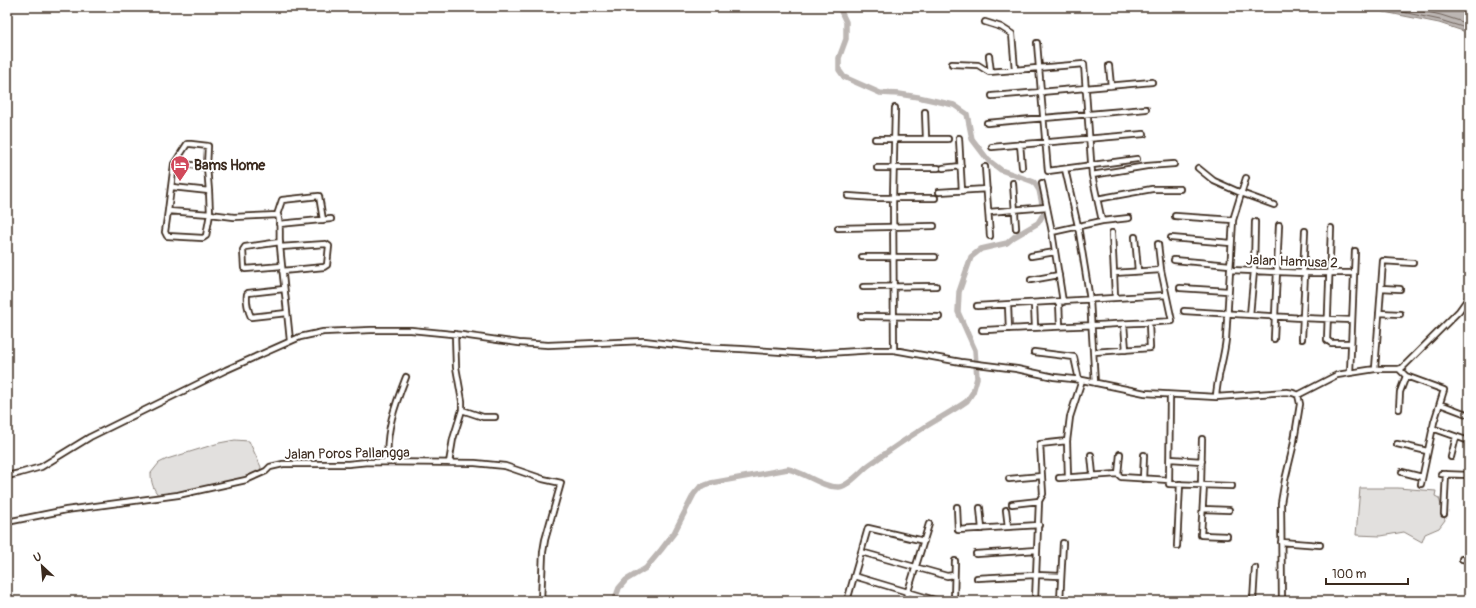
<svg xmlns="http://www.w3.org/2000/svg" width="1476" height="608" viewBox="0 0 1476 608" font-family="Pangolin,sans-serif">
<rect width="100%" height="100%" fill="#fff"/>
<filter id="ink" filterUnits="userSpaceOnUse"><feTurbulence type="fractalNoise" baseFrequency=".025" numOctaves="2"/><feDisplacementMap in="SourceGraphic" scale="8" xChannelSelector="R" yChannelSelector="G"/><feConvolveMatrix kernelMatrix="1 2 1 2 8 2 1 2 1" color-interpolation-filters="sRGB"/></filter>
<g filter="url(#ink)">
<path fill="#e2e0de" stroke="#8e857e" d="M235 440 249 441 261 467 260 472C228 486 193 492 159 496 153 489 151 482 151 473L159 463 167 459 219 443Z
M1360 488H1398L1436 491 1435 496 1439 498 1445 520 1439 528 1425 534 1422 542 1404 532 1381 536 1356 535Z"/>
<path fill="#bcb6b3" stroke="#887e77" d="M1359 7H1469V33L1439 23Z"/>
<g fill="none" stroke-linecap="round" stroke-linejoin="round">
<path stroke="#6f625a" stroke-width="1" d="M1379 7 1440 20 1469 29
M1404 7 1441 15 1469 24"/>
<path stroke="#bcb6b3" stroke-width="5.5" d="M615 601V599L619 588 626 580 646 568 661 550 674 533 694 494 700 487 711 483 788 469C804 472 823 488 839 487 849 486 861 471 869 465 887 452 906 439 925 427 939 418 953 411 967 401L973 392 977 378 975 350 958 312 959 292 971 257 981 249 1007 243 1014 237 1038 223 1044 213 1039 190 1034 182 1001 170 988 160 972 139 967 114 954 105 918 97 899 94 880 93 844 77 839 70V58L846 39V22L839 7"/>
<defs>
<path id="street" d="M985 22 1001 27 1012 34 1015 70
M989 56 991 72
M952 64 978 65 989 72 1084 64 1092 175 1102 221
M1109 66 1111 86
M992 96 1041 92 1037 43
M925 112 926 138
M987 123 1146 109
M959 138 962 191
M875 139H948
M1020 144 1022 167
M992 147 1144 134
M1137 159 1048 171 1041 92 1152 82
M207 167 183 164H174L187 144H191L208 146 207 167 209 191 210 214 234 217 278 215C281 224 279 236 280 246 283 278 287 309 290 341
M985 167 990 236
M877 168H938
M943 168 961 166
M1198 168 1214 181 1241 193 1274 205
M1065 169 1078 226 1090 300 1095 383
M1092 175 1147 166 1174 164
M1013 183 1016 228
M1042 183 1052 232 1063 302
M172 187 209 191
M939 192 987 189
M848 196 876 198H935
M1097 199 1152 189H1180
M168 211 210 214 206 236 203 238 167 236 165 232Z
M168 211 174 164
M989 212 1047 207
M277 215 282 200 319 196 323 220
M1175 216 1233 220
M279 224 331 219
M838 228 934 226
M1331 228 1327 340 1331 343H1351
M1052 232 1102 221 1129 218
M1112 233 1114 273 1161 270
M1135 237 1138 271
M1171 238 1231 243
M280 242 245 247 243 250 244 268 245 269 282 266
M280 247 326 244 329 246 327 265 324 267 282 271
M1031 256 1055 252
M862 257H935
M1174 260 1230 265
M1230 270 1305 273H1354
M1114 273 1115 297
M1303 273 1305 231
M1031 280 1059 275
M863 287 936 286
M1180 288 1228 291
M1381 288 1400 289
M284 289 248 293 247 294C246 301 248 311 251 317L287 313
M1059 302 1060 326
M1034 304 1035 327
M1008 305 1009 329
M977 306 1166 295
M1184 311 1302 318 1352 320
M1379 313 1400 314
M1250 315 1254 271 1255 222
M861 316 939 317
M1124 324 1126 350
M982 330C1045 327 1109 325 1172 321L1161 270 1158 244
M1274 339 1279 225
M1302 339 1305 273
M894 350 893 198 895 108
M1034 352 1074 357 1079 380
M1094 352 1150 348 1149 323
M1375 369 1383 261 1413 263
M1399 369 1406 376 1444 390 1434 422 1421 484
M1350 373 1355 251
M1170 395 1169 484 1232 486
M1298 395 1337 375 1375 369H1399L1402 368 1459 311 1469 297
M1216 397C1217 377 1224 359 1226 339L1233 220 1246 178
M1440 404 1469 415
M1399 409 1400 392 1406 376
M462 410 483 417H495
M1432 428 1469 441
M1397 444 1427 451
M1091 455 1093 475
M1451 457 1456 437
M1170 459 1202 461
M388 462C385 432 395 405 406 377
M449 463 453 439 462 410V401L456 367 455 334
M1402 472 1422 477
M1118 474 1120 454
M1441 474 1469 475
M7 476 20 473 41 467 90 437 226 370 300 337 323 332 371 330H411L462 335 519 343 548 345 644 341 695 347 741 349 811 354 874 350H894L961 362 1017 369 1054 377 1082 380 1145 393 1216 397 1287 392 1293 393 1298 395 1300 404 1293 447 1285 480 1281 503 1282 601
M1068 477 1067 441 1070 417 1082 380
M1059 478 1118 474 1121 477 1169 480
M1009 479 1042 476
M1143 479 1144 455
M1201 485 1202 439
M1204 485 1201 535 1227 536
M1012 504 1039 501
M1469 505V506
M957 507 958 530 1039 525
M980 508 982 529
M1203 509 1229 510
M1006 510 1008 527
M1444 514 1446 474
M7 522 66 510 178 495 246 480 266 471 270 467 283 464H348L368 462 475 463 505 466 543 479 561 483 545 540 543 552 541 601
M1281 542 1320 545
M1177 546 1180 484
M861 552 947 576 954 575
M976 554 1037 550
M1462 559 1469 560
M854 576 938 601
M977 578 1035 575 1061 576
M847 601 868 528 924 541
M905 601 929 524
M954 601 955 561
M1035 601 1039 501 1043 494 1040 444 1067 441
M1060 601 1063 543
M1253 601 1255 568"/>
</defs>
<use href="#street" stroke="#3b2a1e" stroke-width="8"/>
<use href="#street" stroke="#fff" stroke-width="4.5"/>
</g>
</g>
<defs>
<symbol id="hotel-pin" viewBox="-11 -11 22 30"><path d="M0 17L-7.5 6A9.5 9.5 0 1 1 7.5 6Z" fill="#d1495b" stroke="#fff"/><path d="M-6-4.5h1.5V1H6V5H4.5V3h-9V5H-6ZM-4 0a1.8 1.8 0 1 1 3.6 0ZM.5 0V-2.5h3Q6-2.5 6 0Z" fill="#fff"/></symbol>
</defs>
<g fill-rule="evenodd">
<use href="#hotel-pin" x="169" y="154" width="22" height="30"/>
</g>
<g text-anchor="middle" stroke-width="4" stroke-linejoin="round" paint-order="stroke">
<g font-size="14" font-weight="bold" fill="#3b2a1e" stroke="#fff" text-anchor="start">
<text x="194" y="170">Bams Home</text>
</g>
<g font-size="14" fill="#3b2a1e" stroke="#fff">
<text transform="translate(1292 261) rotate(2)" y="5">Jalan Hamusa 2</text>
<text transform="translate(347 453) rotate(-1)" y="5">Jalan Poros Pallangga</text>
</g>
</g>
<rect width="1476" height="608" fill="none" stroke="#fff" stroke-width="24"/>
<rect x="12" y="12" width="1452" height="584" fill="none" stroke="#3b2a1e" stroke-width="1.5" filter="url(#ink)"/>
<g transform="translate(42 566) rotate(334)" stroke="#ffffff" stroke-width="3" paint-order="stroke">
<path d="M0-3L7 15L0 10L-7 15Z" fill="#3b2a1e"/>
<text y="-6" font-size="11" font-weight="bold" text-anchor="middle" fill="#3b2a1e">U</text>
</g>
<path d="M1326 578v6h82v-6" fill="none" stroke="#3b2a1e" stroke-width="2"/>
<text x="1332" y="578" font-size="12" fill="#3b2a1e" stroke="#ffffff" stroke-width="3" paint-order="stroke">100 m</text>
</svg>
